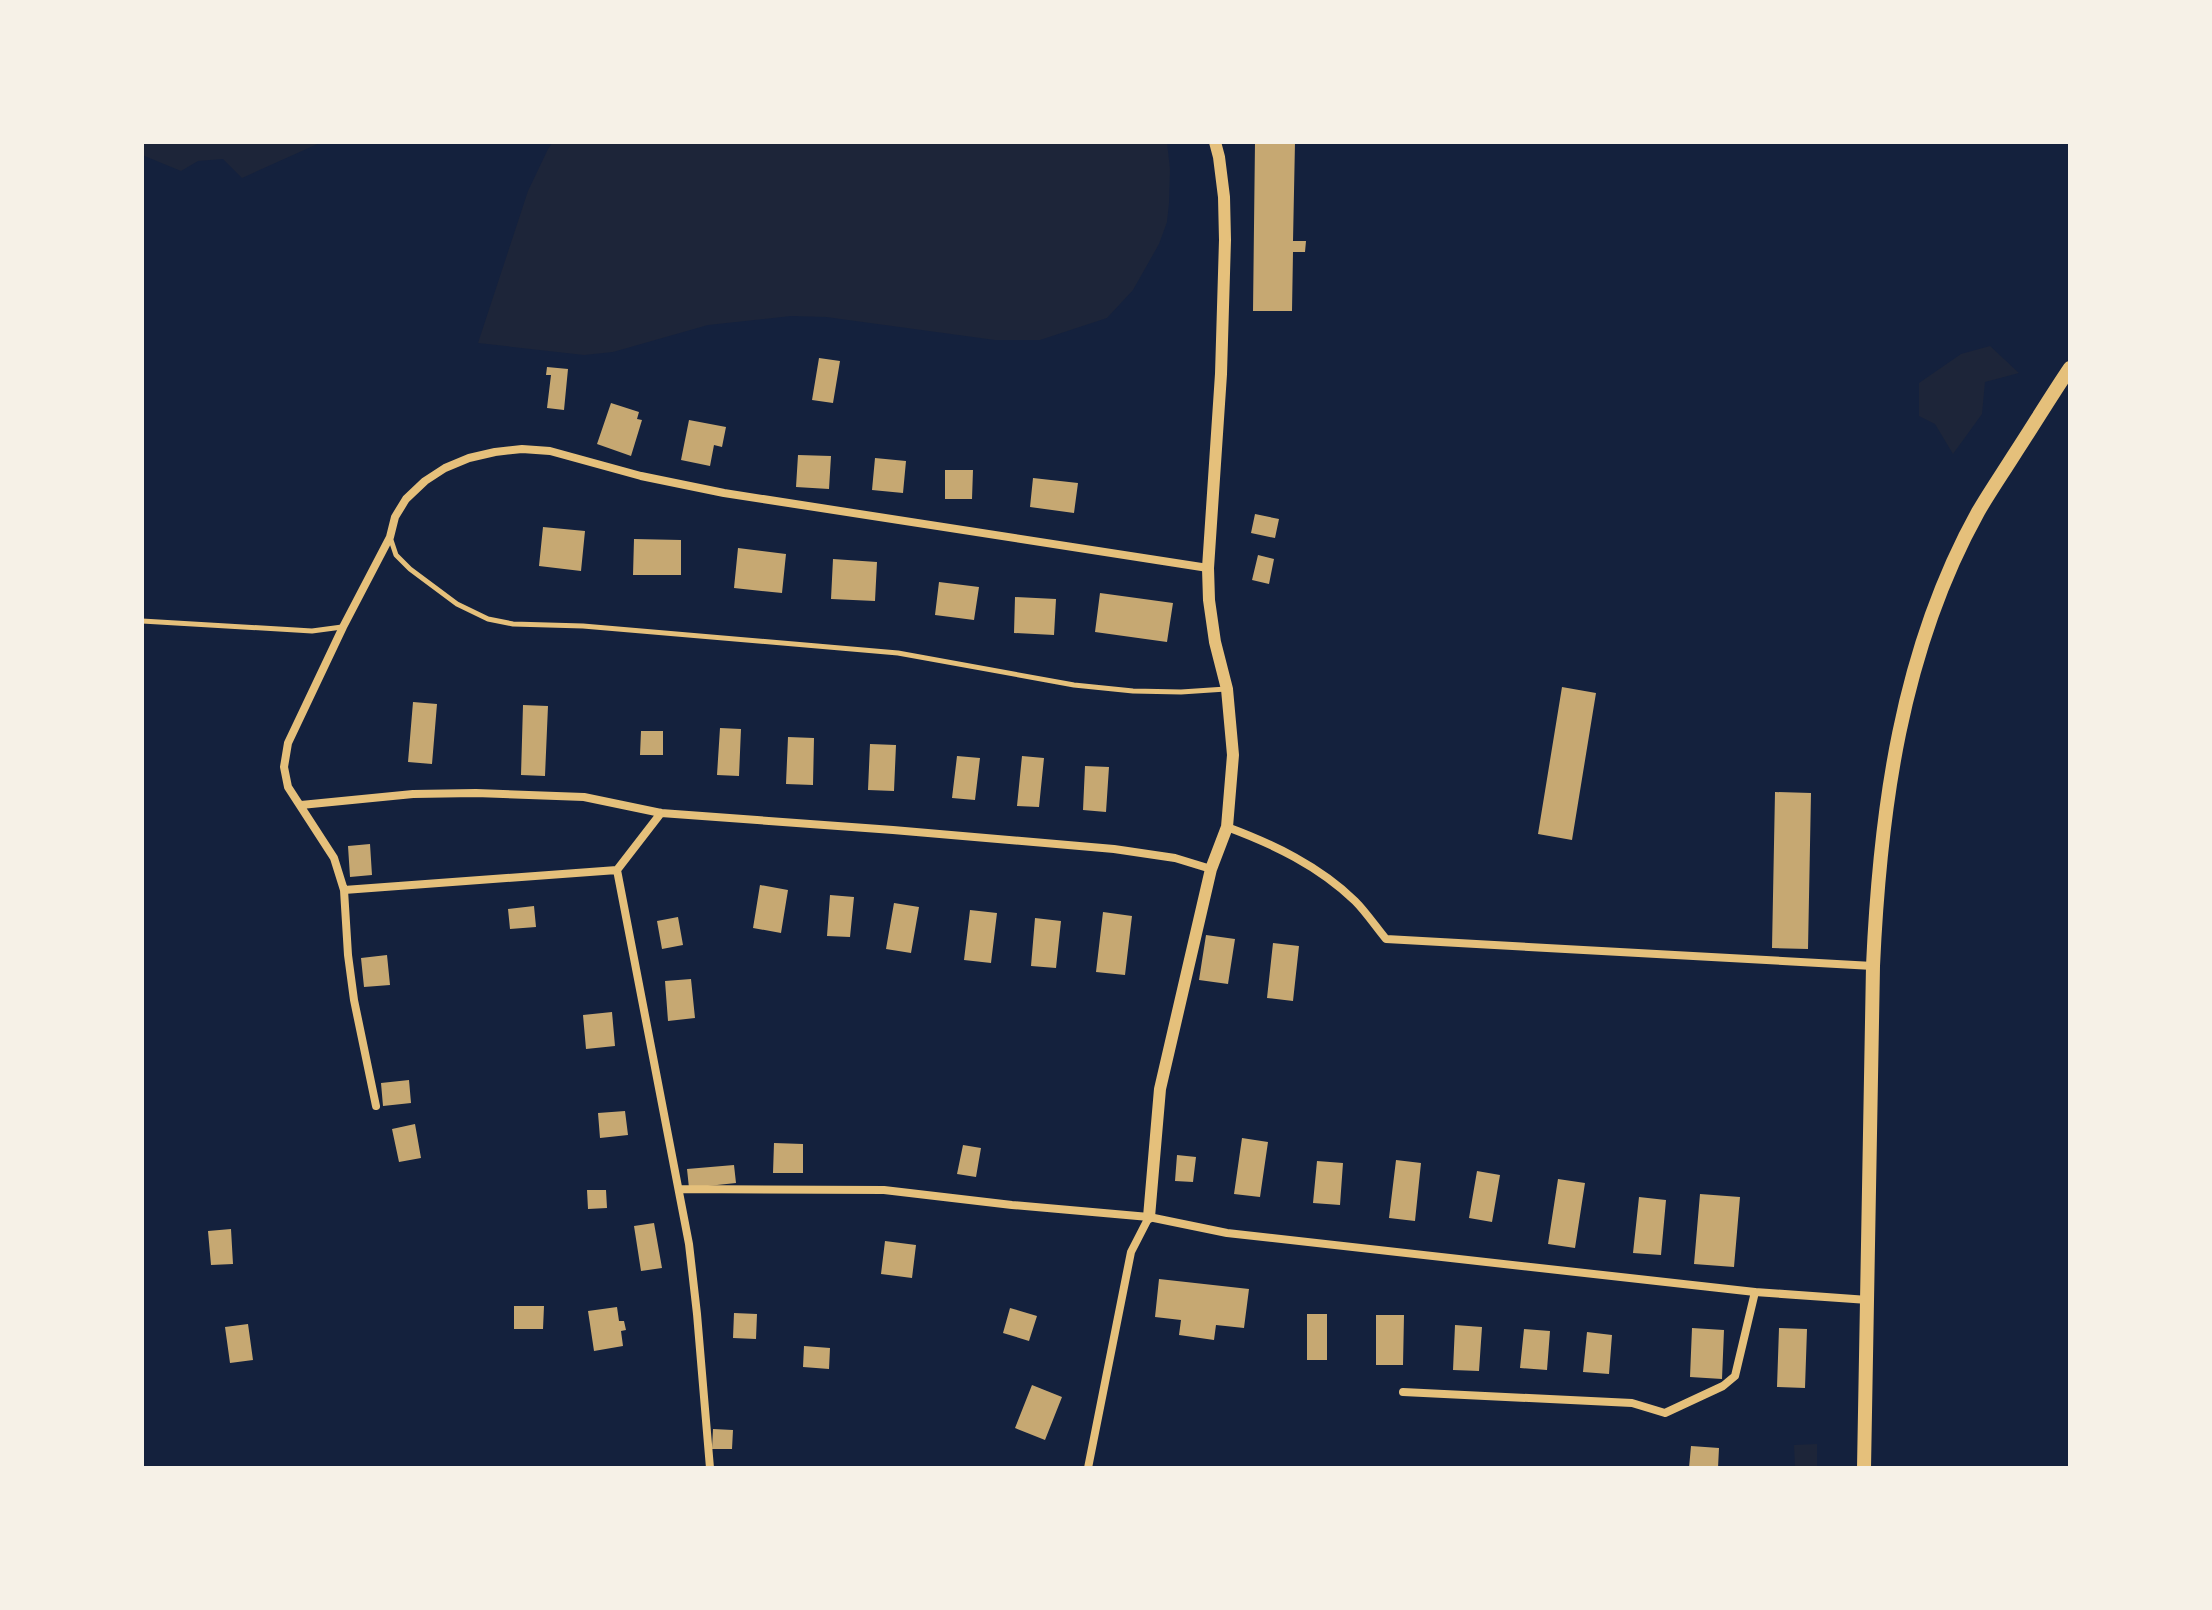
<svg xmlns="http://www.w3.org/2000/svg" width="2212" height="1610" viewBox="0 0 2212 1610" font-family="'IBM Plex Sans',sans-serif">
<rect width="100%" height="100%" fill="#14213d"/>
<path fill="#1d2539" d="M142 142H322L242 178 223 159 198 161 181 171 142 155Z
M553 142H1167L1170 169 1169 203 1167 222 1159 244 1133 290 1107 318 1040 340H995L826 317 791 316 708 325 613 352 584 355 478 343 528 191 548 149Z
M1990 346 2019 373 1985 382 1982 414 1953 454 1935 424 1919 416V383L1961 354Z
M1817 1444V1468H1795L1794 1445Z"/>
<path fill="#c6a872" d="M1255 142H1295L1293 241H1306L1305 252H1293L1292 311H1253Z
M819 358 840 361 833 403 812 400Z
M547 367 568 369 564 410 547 408 551 375H546Z
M611 403 639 412 637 419 642 420 631 456 597 444Z
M689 420 726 427 722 447 714 445 710 466 681 460Z
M798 455 831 456 829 489 796 487Z
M875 458 906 461 903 493 872 490Z
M945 470H973L972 499H945Z
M1033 478 1078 483 1074 513 1030 507Z
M1255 514 1279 519 1275 538 1251 533Z
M543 527 585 531 581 571 539 566Z
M634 539 681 540V575H633Z
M738 548 786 554 782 593 734 588Z
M1258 555 1274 559 1269 584 1252 580Z
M833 559 877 562 875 601 831 599Z
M939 582 979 587 974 620 935 615Z
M1100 593 1173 603 1167 642 1095 632Z
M1015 597 1056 599 1054 635 1014 633Z
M1562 687 1596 693 1572 840 1538 834Z
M413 702 437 704 432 764 408 762Z
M523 705 548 706 545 776 521 775Z
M720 728 741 729 739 776 717 775Z
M641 731H663V755H640Z
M788 737 814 738 813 785 786 784Z
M870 744 896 745 894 791 868 790Z
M957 756 980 758 975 800 952 798Z
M1022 756 1044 758 1039 807 1017 806Z
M1085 766 1109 767 1106 812 1083 810Z
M1775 792 1811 793 1808 949 1772 948Z
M370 844 372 875 350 877 348 846Z
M760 885 788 890 781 933 753 928Z
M830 895 854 897 850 937 827 936Z
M894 903 919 907 911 953 886 949Z
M534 906 536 927 510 929 508 909Z
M970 910 997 913 991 963 964 960Z
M1103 912 1132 916 1125 975 1096 972Z
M678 917 683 945 662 949 657 921Z
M1035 918 1061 921 1056 968 1031 966Z
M1206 935 1235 939 1228 984 1199 980Z
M1273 943 1299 946 1293 1001 1267 998Z
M387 955 390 985 364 987 361 958Z
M691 979 695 1018 668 1021 665 981Z
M612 1012 615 1046 586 1049 583 1015Z
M409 1080 411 1103 383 1106 381 1083Z
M625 1111 628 1135 600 1138 598 1113Z
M415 1124 421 1158 399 1162 392 1129Z
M1242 1138 1268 1142 1260 1197 1234 1194Z
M774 1143 803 1144V1173H773Z
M963 1145 981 1148 976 1177 957 1174Z
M1177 1155 1196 1157 1193 1182 1175 1181Z
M1396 1160 1421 1163 1415 1221 1389 1218Z
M1317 1161 1343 1163 1340 1205 1313 1203Z
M734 1165 736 1183 689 1188 687 1169Z
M1477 1171 1500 1175 1492 1222 1469 1218Z
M1558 1179 1585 1183 1575 1248 1548 1244Z
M587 1190H606L607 1208 588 1209Z
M1700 1194 1740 1197 1734 1267 1694 1264Z
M1639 1197 1666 1200 1661 1255 1633 1253Z
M654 1223 662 1268 641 1271 634 1226Z
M231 1229 233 1264 211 1265 208 1231Z
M885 1241 916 1245 912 1278 881 1274Z
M1159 1279 1249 1289 1244 1328 1216 1325 1214 1340 1179 1335 1181 1320 1155 1317Z
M514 1306H544L543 1329H514Z
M617 1307 619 1321H624L626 1330 621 1331 623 1346 594 1351 588 1311Z
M1010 1308 1037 1316 1029 1341 1003 1333Z
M734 1313 757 1314 756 1339 733 1338Z
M1307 1314H1327V1360H1307Z
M1376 1315H1404L1403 1365H1376Z
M248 1324 253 1360 230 1363 225 1327Z
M1455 1325 1482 1327 1479 1371 1453 1370Z
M1692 1328 1724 1330 1722 1379 1690 1377Z
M1779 1328 1807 1329 1805 1388 1777 1387Z
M1524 1329 1550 1331 1547 1370 1520 1368Z
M1587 1332 1612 1335 1609 1374 1583 1372Z
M804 1346 830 1348 829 1369 803 1367Z
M1032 1385 1062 1397 1045 1440 1015 1428Z
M713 1429 733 1430 732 1449H712Z
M1691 1446 1719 1448 1718 1468H1689Z"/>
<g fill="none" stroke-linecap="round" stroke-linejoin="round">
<path stroke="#e5c07b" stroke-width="5" d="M390 537 396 555 410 569 457 604 488 619 513 624 583 626 898 653 1074 685 1133 691 1181 692 1226 689
M142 621 312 631 342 627"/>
<path stroke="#e5c07b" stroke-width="8" d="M301 805 413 794 476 793 584 797 661 813 893 830 1114 849 1175 858 1211 869
M661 813 617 870 689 1244 697 1314 710 1468
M1227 827C1273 844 1319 866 1355 901 1366 912 1376 927 1386 939L1873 966
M344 890 617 870
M376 1106 354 1000 348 955 344 890 334 858 288 787 284 767 288 743 343 627 390 537 395 517 406 499 425 481 445 468 469 458 495 452 522 449 550 451 641 476 724 493 1208 568
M680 1189 884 1190 1012 1205 1149 1217 1227 1233 1755 1292 1868 1300
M1403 1392 1632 1403 1665 1413 1723 1386 1735 1376 1755 1292
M1088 1468 1131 1252 1149 1217"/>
<path stroke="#e5c07b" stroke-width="12" d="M1149 1217 1160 1089 1211 869 1227 827 1233 755 1227 689 1215 642 1209 600 1208 568 1221 374 1225 240 1224 197 1219 157 1215 142"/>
<path stroke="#e5c07b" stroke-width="14" d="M1864 1468 1873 966C1880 810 1901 651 1978 512 1989 493 2002 474 2014 455 2033 426 2051 396 2070 368"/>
</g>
<rect width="2212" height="1610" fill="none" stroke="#f6f1e7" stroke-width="288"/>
</svg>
